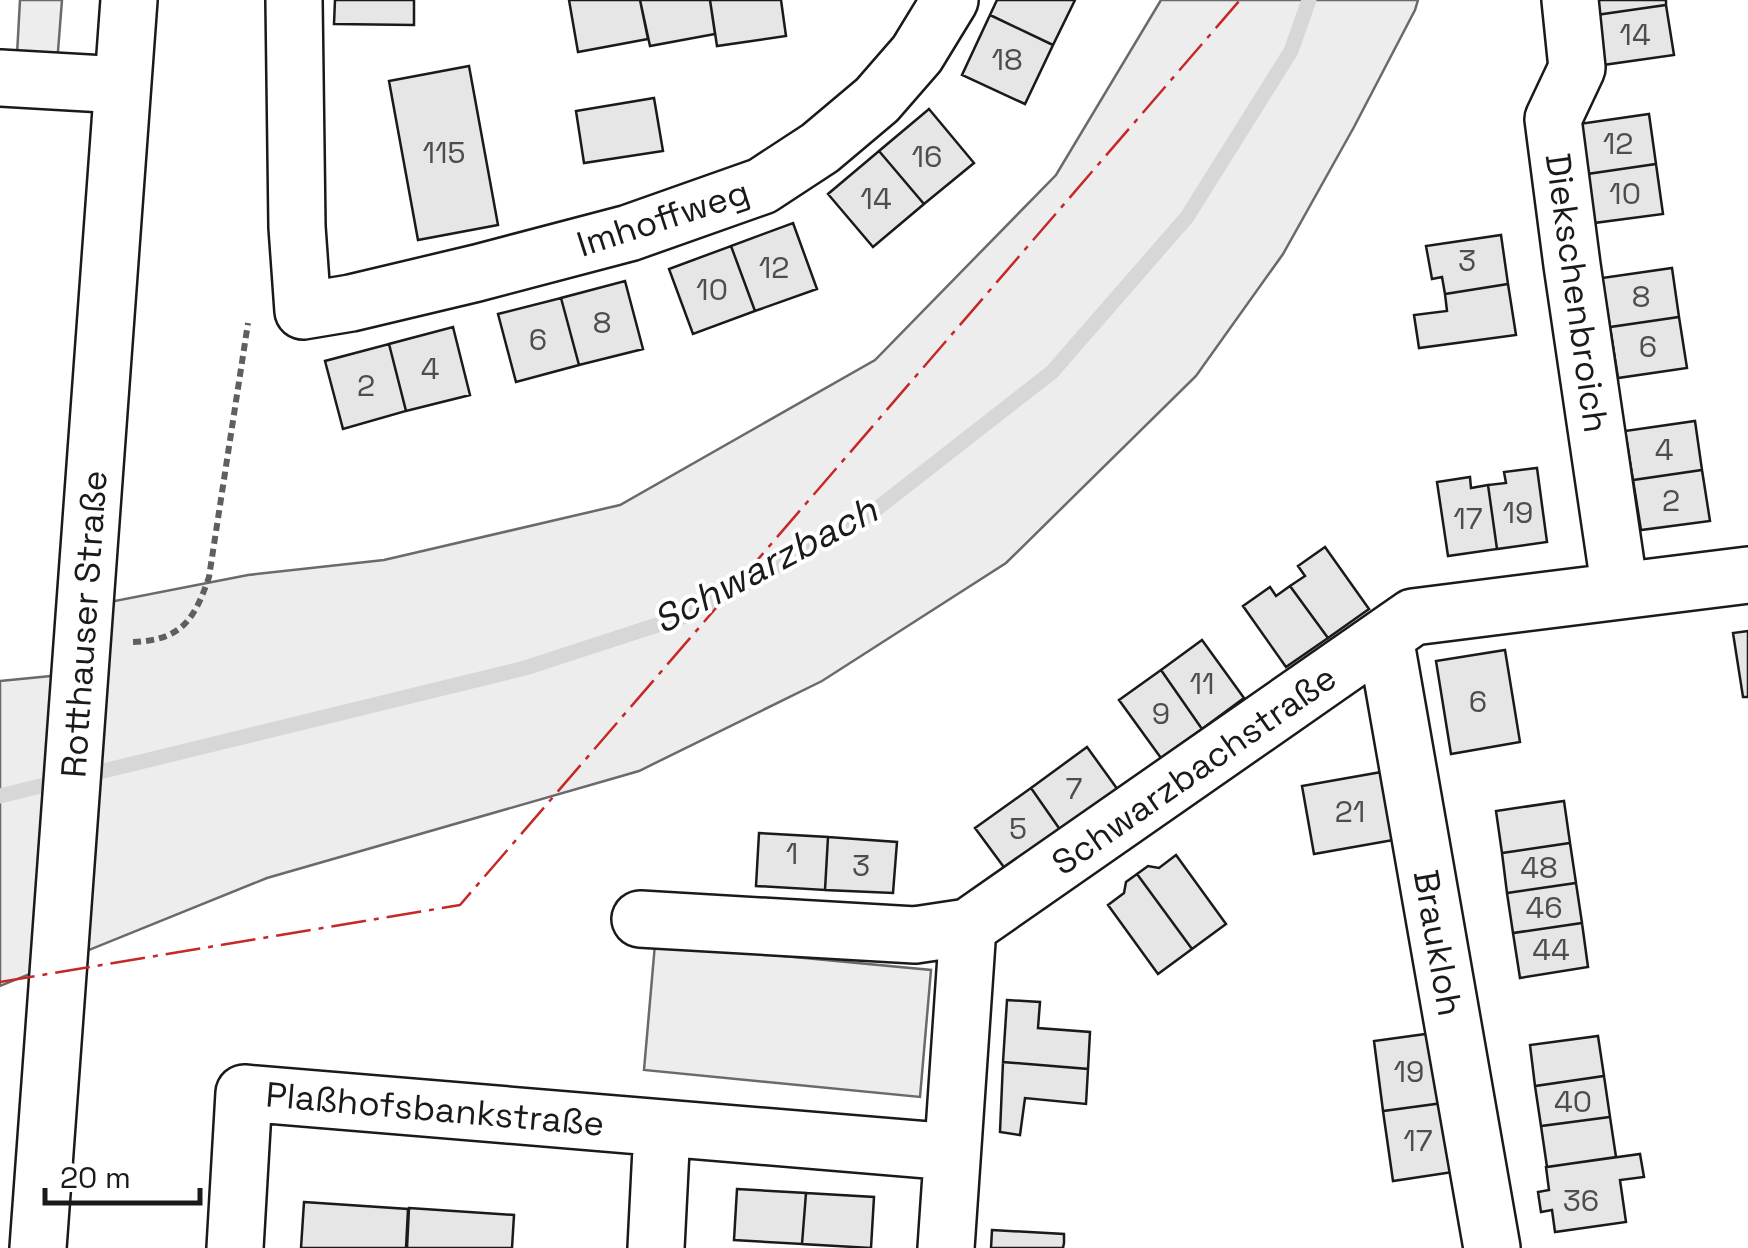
<svg xmlns="http://www.w3.org/2000/svg" width="1748" height="1248" viewBox="0 0 1748 1248" font-family="'Space Grotesk',sans-serif">
<rect width="100%" height="100%" fill="#fff"/>
<path fill="#ededed" stroke="#6a6a6a" stroke-width="2.5" d="M20 0H62L56 77 16 73Z
M1161 0H1418L1415 10 1354 127 1283 254 1196 376 1006 563 822 681 639 771 267 878 0 986V681L71 674 94 605 248 575 384 560 620 505 875 360 1056 175Z
M655 944 931 970 920 1097 644 1070Z"/>
<g fill="none" stroke-linecap="round" stroke-linejoin="round">
<path stroke="#d7d7d7" stroke-width="15" d="M83 776 525 668 685 616 865 518 1052 372 1187 217 1291 51 1309 0
M0 796 61 781"/>
</g>
<path fill="#e6e6e6" stroke="#1a1a1a" stroke-width="2.5" d="M335 0H414V25L334 24Z
M569 0H640L648 39 578 52Z
M640 0H710L715 34 650 46Z
M710 0H781L786 36 717 46Z
M997 0H1075L1053 45 990 15Z
M1594 0H1666V5L1596 15Z
M1666 5 1674 55 1603 65 1596 15Z
M990 15 1053 45 1025 104 962 75Z
M469 66 498 225 418 240 389 81Z
M654 98 663 151 584 163 576 111Z
M929 109 974 163 924 204 879 151Z
M1649 114 1656 164 1587 174 1579 124Z
M879 151 924 204 873 247 828 194Z
M1656 164 1663 214 1594 223 1587 174Z
M793 223 817 289 755 311 731 246Z
M1501 235 1508 284 1445 294 1442 277 1432 279 1426 246Z
M731 246 755 311 693 334 669 269Z
M1672 268 1679 317 1610 327 1602 278Z
M625 281 643 349 579 365 561 298Z
M1508 284 1516 335 1419 348 1414 315 1447 311 1445 294Z
M561 298 579 365 516 382 498 314Z
M1679 317 1687 368 1618 378 1610 327Z
M453 327 470 395 406 411 389 344Z
M389 344 406 411 343 429 325 361Z
M1695 421 1702 470 1633 480 1625 431Z
M1537 468 1547 542 1497 549 1488 485 1506 483 1504 472Z
M1702 470 1710 521 1641 530 1633 480Z
M1470 477 1471 488 1488 485 1497 549 1448 556 1437 482Z
M1325 547 1369 609 1328 638 1290 586 1305 576 1298 566Z
M1290 586 1328 638 1286 667 1243 606 1270 587 1276 596Z
M1748 631V697H1743L1733 633Z
M1202 640 1244 698 1202 729 1161 670Z
M1505 650 1520 742 1451 754 1436 661Z
M1161 670 1202 729 1161 758 1119 700Z
M1087 747 1118 790 1061 831 1031 788Z
M1387 771 1399 839 1314 854 1302 786Z
M1031 788 1061 831 1006 870 975 828Z
M1564 801 1570 843 1502 853 1496 811Z
M759 833 828 837 825 890 756 886Z
M828 837 897 842 893 893 825 890Z
M1570 843 1576 883 1507 893 1502 853Z
M1176 855 1226 924 1192 949 1137 874 1148 866 1159 868Z
M1137 874 1192 949 1158 974 1108 905 1124 893 1126 882Z
M1576 883 1582 923 1513 933 1507 893Z
M1582 923 1588 967 1520 978 1513 933Z
M1007 1000 1040 1002 1038 1028 1090 1032 1088 1069 1003 1062Z
M1433 1033 1443 1103 1383 1111 1374 1041Z
M1598 1036 1604 1076 1535 1086 1530 1045Z
M1003 1062 1088 1069 1086 1104 1025 1098 1020 1135 1000 1132Z
M1604 1076 1610 1117 1541 1126 1535 1086Z
M1443 1103 1453 1172 1393 1181 1383 1111Z
M1610 1117 1616 1157 1547 1167 1541 1126Z
M1640 1154 1644 1177 1620 1180 1626 1222 1555 1232 1552 1210 1541 1212 1538 1192 1549 1190 1546 1167Z
M737 1189 806 1193 802 1244 734 1240Z
M806 1193 874 1197 871 1248 802 1244Z
M304 1202 408 1209 406 1248H301Z
M409 1208 514 1215 512 1248H407Z
M992 1230 1064 1234V1243L1063 1248H991Z"/>
<g fill="none" stroke-linecap="round" stroke-linejoin="round">
<defs>
<path id="minor" d="M294 0 297 227 303 311 351 303 477 273 629 233 762 186 820 148 877 100 917 54 950 0
M1570 0 1577 68 1553 119 1572 265 1620 591
M0 78 122 85
M1385 637 1492 1248
M640 919 915 935 968 927 1413 617 1748 575
M235 1248 244 1093 952 1152
M656 1248 662 1129
M946 1248 968 927"/>
<path id="major" d="M38 1248 129 0"/>
</defs>
<use href="#minor" stroke="#1a1a1a" stroke-width="60"/>
<use href="#major" stroke="#1a1a1a" stroke-width="60"/>
<path stroke="#5f5f5f" stroke-width="6" stroke-dasharray="8 5" stroke-linecap="butt" d="M133 642C181 640 194 621 209 577L248 323"/>
<use href="#minor" stroke="#fff" stroke-width="55"/>
<use href="#major" stroke="#fff" stroke-width="55"/>
<path stroke="#c62828" stroke-width="2.5" stroke-dasharray="35 8 5 8" stroke-linecap="butt" d="M0 982 460 905 1240 0"/>
</g>
<g text-anchor="middle" stroke-width="8" stroke-linejoin="round" paint-order="stroke">
<g font-size="30" fill="#4d4d4d">
<text x="1635" y="45">14</text>
<text x="1007" y="70">18</text>
<text x="1618" y="154">12</text>
<text x="444" y="163">115</text>
<text x="927" y="167">16</text>
<text x="1625" y="204">10</text>
<text x="876" y="209">14</text>
<text x="1467" y="271">3</text>
<text x="774" y="278">12</text>
<text x="712" y="300">10</text>
<text x="1641" y="307">8</text>
<text x="602" y="333">8</text>
<text x="538" y="350">6</text>
<text x="1648" y="357">6</text>
<text x="430" y="379">4</text>
<text x="366" y="396">2</text>
<text x="1664" y="460">4</text>
<text x="1671" y="511">2</text>
<text x="1518" y="523">19</text>
<text x="1468" y="529">17</text>
<text x="1202" y="694">11</text>
<text x="1478" y="712">6</text>
<text x="1161" y="724">9</text>
<text x="1074" y="799">7</text>
<text x="1350" y="822">21</text>
<text x="1018" y="839">5</text>
<text x="792" y="864">1</text>
<text x="861" y="876">3</text>
<text x="1539" y="878">48</text>
<text x="1544" y="918">46</text>
<text x="1551" y="960">44</text>
<text x="1409" y="1082">19</text>
<text x="1573" y="1112">40</text>
<text x="1418" y="1151">17</text>
<text x="1581" y="1211">36</text>
</g>
<g font-size="35" fill="#1a1a1a" stroke="#fff">
<text transform="translate(663 218) rotate(-18)" y="12">Imhoffweg</text>
<text transform="translate(1577 293) rotate(82)" y="12">Diekschenbroich</text>
<text transform="translate(84 624) rotate(-86)" y="12">Rotthauser Straße</text>
<text transform="translate(1194 770) rotate(-35)" y="12">Schwarzbachstraße</text>
<text transform="translate(1438 943) rotate(80)" y="12">Braukloh</text>
<text transform="translate(435 1109) rotate(5)" y="12">Plaßhofsbankstraße</text>
</g>
<g font-size="38" font-style="italic" fill="#1a1a1a" stroke="#fff">
<text transform="translate(765 565) rotate(-28)" y="13">Schwarzbach</text>
</g>
</g>
<path d="M45 1188v15h155v-15" fill="none" stroke="#1a1a1a" stroke-width="5"/>
<text x="60" y="1188" font-size="30" fill="#1a1a1a" stroke="#ffffff" stroke-width="8" paint-order="stroke">20 m</text>
</svg>
